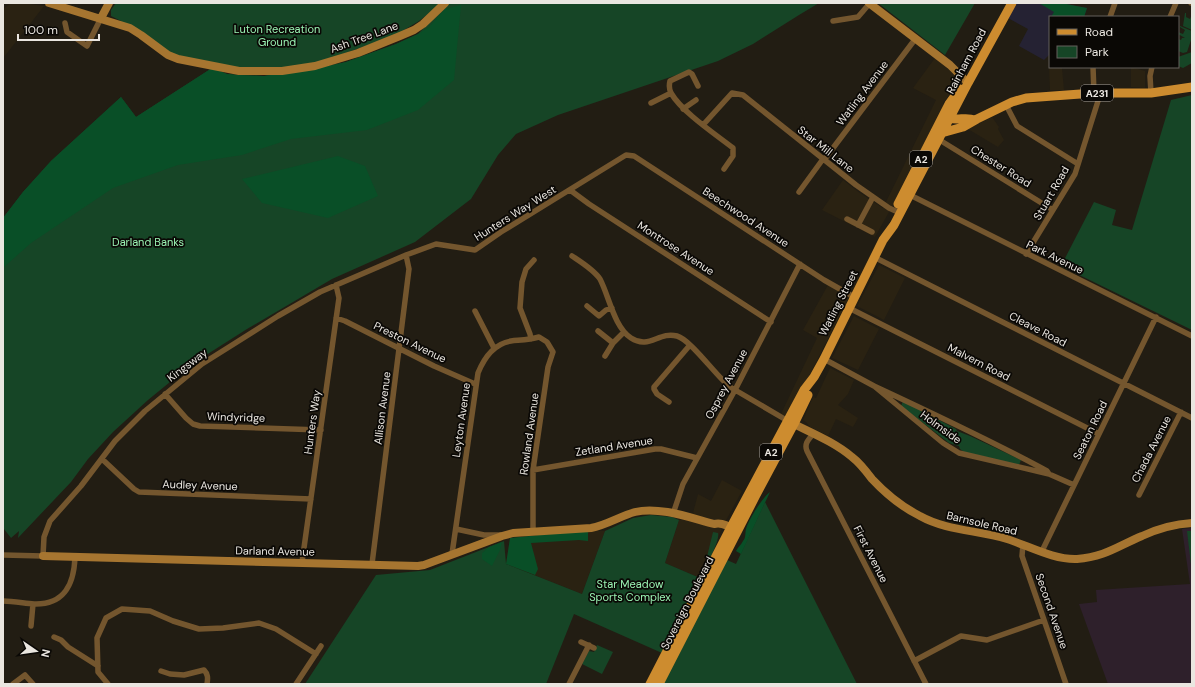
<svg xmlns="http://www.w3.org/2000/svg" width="1195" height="687" viewBox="0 0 1195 687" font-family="'DM Sans',sans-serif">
<rect width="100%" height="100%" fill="#221d13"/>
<path fill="#2a2212" d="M11 3H23L44 6 4 57 3 9Z
M935 58 961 80 943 103V115L940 121 875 237 822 210 843 180 860 193 883 208 936 100 913 88Z
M1050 62V67H1073L1062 68 1064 90H1050L1049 67Z
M1131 67 1145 71V88L1131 87Z
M992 117 999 127 998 129 1004 140 998 147 968 129Z
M879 265 905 278 884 320 857 306Z
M828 285 850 296 788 417 781 414 817 338 803 330Z
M854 316 879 329 858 370 832 358Z
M830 368 854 380 848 394 838 405 858 418 853 427 836 419 828 436 810 427 806 422 803 420 813 397 816 398Z
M722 480 742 491 723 526 700 578 665 563 679 520 693 513 698 494 711 501Z
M588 531H605L582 594 506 564 510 538Z"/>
<path fill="#252233" d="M1017 3H1061L1087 8 1084 17H1050V54L1044 60 1019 46 1028 29 1008 18Z"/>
<path fill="#2e202b" d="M1192 528V684H1108L1079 604 1097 602 1096 590 1190 584 1182 529Z"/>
<path fill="#164526" d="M116 3H442L419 21 394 36 323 61 277 69H242L174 55 121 23V21L111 16V10Z
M450 3H819L799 15 753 44 718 61 558 115 516 134 498 155 471 199 415 242 332 279 247 329 192 364 148 400 113 432 88 459 71 482 18 538 19 531 11 538 4 529H3V218L23 192 51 161 121 97 136 117 212 68 227 74 238 75 264 76 319 68 346 62 396 44 418 34 445 6Z
M878 3H975L945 55Z
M1185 13H1186V17L1190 19 1192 14V30L1183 26Z
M1180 26 1192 31V37L1187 52 1183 53 1178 51 1179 45 1178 39 1181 40 1182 38H1185L1178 34V32L1183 34 1185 30 1180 27Z
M1192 52V63L1183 68 1178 66V57Z
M1192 95V330L1061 266 1094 202 1116 210 1112 225 1132 230 1171 100Z
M903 401 956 429 957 431 970 436 1021 460 1019 465 964 452 960 449 959 446 949 443 901 406Z
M765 502 857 684H663L727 560 736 564Z
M651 515 672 517 679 520 665 563 700 578 662 653 574 614 546 684H305L376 575 430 570 504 541 506 564 582 594 605 531 633 518Z
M1187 531H1192V573Z
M713 532 718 533C720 540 708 563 704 569Z
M597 645 613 652 602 674 582 664 589 651 594 652Z"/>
<path fill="#094f27" d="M1039 3H1061L1087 8 1084 17H1051L1054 12Z
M461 5 454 80 418 110 367 130 291 139 242 155 178 165 113 188 31 243 3 268V218L23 192 51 161 121 97 136 117 212 68 227 74 238 75 264 76 319 68 346 62 396 44 418 34 429 27 445 9Z
M338 156 365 166 378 196 328 218 262 203 242 179Z
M770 492 741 554 736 551C738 547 741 545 743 541 746 538 745 533 746 529 749 519 762 498 770 492Z
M588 531V541L579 540 531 543 538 569 535 575 506 564 510 538 569 532Z
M502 542 500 550 492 566 482 559V553L489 547Z"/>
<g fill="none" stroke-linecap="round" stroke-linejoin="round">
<path stroke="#74562e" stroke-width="5.5" d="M1191 3H1192
M1110 17 1115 3
M1170 17 1176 3
M833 21 858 17 870 3
M65 23 67 32 87 46 101 18
M1093 67 1094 93
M698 86 692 74 689 72 670 81C669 85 669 89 671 93 682 112 715 134 733 148V156L724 169
M1151 93 1150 76 1152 67
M651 103 671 93
M1006 105 1017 126 1078 164
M683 109 696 100
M703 125 732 93 743 95 856 185 889 208 900 213
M938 139 1053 210
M824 160 916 38
M570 190 589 204 771 322
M799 192 823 159
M910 195 1192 336
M847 219 872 232
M858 225 873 197
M1026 254 1075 174 1098 101 1099 93
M572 256C581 262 594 270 600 279 609 296 614 327 631 338 649 350 659 331 677 336 691 340 716 376 730 387L788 421
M874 257 1192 418
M587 306 599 316 606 310 612 308
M849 308 1099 434
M475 311 494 348
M336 318 345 321 434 366 475 384
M598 331 613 343 624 332
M531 339 530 334 520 308 522 282 526 269 534 260
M605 356 613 343
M824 359 874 386
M165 394 186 418 193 424 200 426 321 430
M669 402 657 394 654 389V387L690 345
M813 434C808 440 804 444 807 451L926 684
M102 459 134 489 139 492 311 499
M533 470 655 449H661L697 458
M1049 474 959 453 943 443 874 386C932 413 990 440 1047 471L1049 474 1074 485
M1139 495 1181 412
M673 514 683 484 735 390 800 264
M456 529 484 535H500
M1023 544 1022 556 1066 684
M1042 551 1156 317
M452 554 478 373C484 358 493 344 511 341 520 340 529 340 539 337L547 342 553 352 548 367 533 470V531
M3 555 43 556 44 537 50 521 81 486 115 441 145 411 202 364 278 316 320 292 406 255 436 244 475 250 501 232 626 155 634 156 824 280 854 297
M302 562 339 298 336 285
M372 564 409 269 406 255
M3 601C13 601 23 603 34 604 65 605 74 584 75 557
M31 626 33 604
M54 637 61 640 68 647 98 666
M581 642 594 648
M914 661 961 636 987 640 1044 620
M161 671 170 674 184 675 204 670C208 674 208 678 207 684
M13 684 25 675 33 684
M108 684 98 672 97 638 106 618 122 609 150 611 173 621 199 629 223 628 259 623 276 629 316 654
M296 684 321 646
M569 684 589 645"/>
<path stroke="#a67530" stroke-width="8" d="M49 3 130 28 141 35 168 55 178 59 239 71H282L315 66 358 53 400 36 414 30 423 24 445 3
M869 3 950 65 968 83
M101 18 109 3
M788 421C809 432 833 441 852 457 860 463 866 471 872 479 886 494 902 507 920 516 947 531 978 530 1007 539 1029 546 1054 560 1077 559 1105 557 1118 546 1142 536 1157 529 1175 524 1192 523
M43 556 418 566 424 565 502 536 513 533 591 528C607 525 620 516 635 512 659 506 691 518 714 524 722 522 729 526 735 531"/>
<path stroke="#cd8c2f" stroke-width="9" d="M945 117C956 122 966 116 974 120
M942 131 945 132 963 127 977 119 1012 102 1026 98 1094 93H1151L1192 87
M898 204 949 104 960 89
M650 684 731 527 804 390 814 377 824 359 883 240 894 225 968 83 1012 3
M659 684 756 495 794 424 808 395"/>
</g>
<g text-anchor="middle" stroke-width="3.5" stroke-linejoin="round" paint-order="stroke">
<g fill="#0a0805" stroke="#a7a39e" stroke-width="1">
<rect x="1081" y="85" width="32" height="16" rx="3"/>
<rect x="910" y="151" width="22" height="16" rx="3"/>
<rect x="760" y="444" width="22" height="16" rx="3"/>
</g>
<g font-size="10" font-weight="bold" fill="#eae6e0">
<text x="1097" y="97">A231</text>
<text x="921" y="163">A2</text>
<text x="771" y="456">A2</text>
</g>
<g font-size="11" fill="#9af3b3" stroke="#0a0805">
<text x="277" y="33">Luton Recreation<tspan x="277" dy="13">Ground</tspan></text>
<text x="148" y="246">Darland Banks</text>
<text x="630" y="588">Star Meadow<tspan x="630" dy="13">Sports Complex</tspan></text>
</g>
<g font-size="11" fill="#eae6e0" stroke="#0a0805">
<text transform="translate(364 37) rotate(-20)" y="4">Ash Tree Lane</text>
<text transform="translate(966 61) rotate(-62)" y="4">Rainham Road</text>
<text transform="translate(862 93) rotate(-53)" y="4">Watling Avenue</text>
<text transform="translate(826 149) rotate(38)" y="4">Star Mill Lane</text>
<text transform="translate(1001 166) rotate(32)" y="4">Chester Road</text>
<text transform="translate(1051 193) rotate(-60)" y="4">Stuart Road</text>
<text transform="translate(515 213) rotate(-32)" y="4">Hunters Way West</text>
<text transform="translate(746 217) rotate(33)" y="4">Beechwood Avenue</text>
<text transform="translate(676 248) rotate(33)" y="4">Montrose Avenue</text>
<text transform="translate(1055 257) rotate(26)" y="4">Park Avenue</text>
<text transform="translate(838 303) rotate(-63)" y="4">Watling Street</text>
<text transform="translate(1038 329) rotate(27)" y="4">Cleave Road</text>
<text transform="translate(410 342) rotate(26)" y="4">Preston Avenue</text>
<text transform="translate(979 362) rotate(27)" y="4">Malvern Road</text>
<text transform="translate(187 365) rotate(-37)" y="4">Kingsway</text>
<text transform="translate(726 384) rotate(-62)" y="4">Osprey Avenue</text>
<text transform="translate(382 408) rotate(-83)" y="4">Allison Avenue</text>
<text transform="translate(236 417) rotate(2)" y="4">Windyridge</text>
<text transform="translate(461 420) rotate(-82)" y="4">Leyton Avenue</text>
<text transform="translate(312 422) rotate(-82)" y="4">Hunters Way</text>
<text transform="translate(941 427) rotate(36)" y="4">Holmside</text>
<text transform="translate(1090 430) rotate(-64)" y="4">Seaton Road</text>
<text transform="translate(529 434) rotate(-82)" y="4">Rowland Avenue</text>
<text transform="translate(614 446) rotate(-9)" y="4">Zetland Avenue</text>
<text transform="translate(1151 449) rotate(-63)" y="4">Chada Avenue</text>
<text transform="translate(200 485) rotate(2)" y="4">Audley Avenue</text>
<text transform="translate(982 523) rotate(13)" y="4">Barnsole Road</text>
<text transform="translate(275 551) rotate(1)" y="4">Darland Avenue</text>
<text transform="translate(871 554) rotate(63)" y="4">First Avenue</text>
<text transform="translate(687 603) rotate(-63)" y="4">Sovereign Boulevard</text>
<text transform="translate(1052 611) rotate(71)" y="4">Second Avenue</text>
</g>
</g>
<rect width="1195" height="687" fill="none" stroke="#eae6e0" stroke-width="8"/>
<rect x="1049" y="16" width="130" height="52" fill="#0a0805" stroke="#64615d"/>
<rect x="1057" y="29" width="20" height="6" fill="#cd8c2f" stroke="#64615d"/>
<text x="1085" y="36" font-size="12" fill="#eae6e0">Road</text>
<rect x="1057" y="46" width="20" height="12" fill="#164526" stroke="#64615d"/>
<text x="1085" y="56" font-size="12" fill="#eae6e0">Park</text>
<g transform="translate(36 651) rotate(103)" stroke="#0a0805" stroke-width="3" paint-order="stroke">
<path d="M0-3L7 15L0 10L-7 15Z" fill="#eae6e0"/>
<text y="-6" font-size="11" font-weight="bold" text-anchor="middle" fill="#eae6e0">N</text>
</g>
<path d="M18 34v6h81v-6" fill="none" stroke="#eae6e0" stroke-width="2"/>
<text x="24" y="34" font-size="12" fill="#eae6e0" stroke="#0a0805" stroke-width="3" paint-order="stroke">100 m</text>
</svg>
